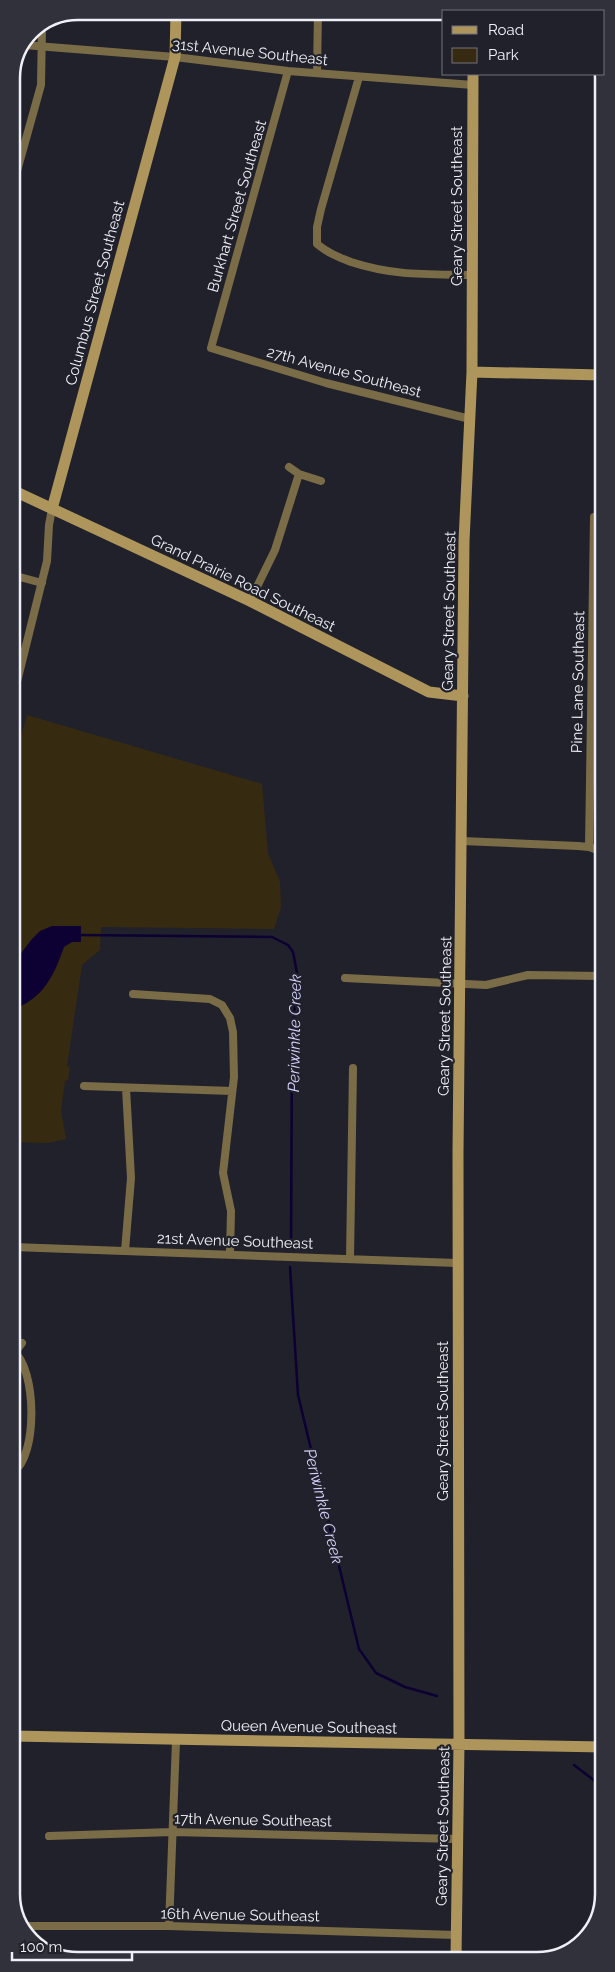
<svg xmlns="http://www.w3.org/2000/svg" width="615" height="1972" viewBox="0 0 615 1972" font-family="Raleway,sans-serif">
<rect width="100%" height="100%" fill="#21212b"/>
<path fill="#362b10" d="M27 715 262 784 268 853 280 882 281 907 274 929 101 927 100 950 82 965 67 1066 70 1067 68 1080 65 1081 61 1111 66 1139 48 1143 13 1142 12 767Z"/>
<path fill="#0d0032" d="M52 926H81V942H72L64 947C54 976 43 999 12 1010V965L32 939 40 931Z"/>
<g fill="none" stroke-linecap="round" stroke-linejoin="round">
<path stroke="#0d0032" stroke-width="2.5" d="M79 935 272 937 288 945 293 952 297 973 292 1043 291 1245
M290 1267 298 1395 359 1649 376 1673 405 1687 437 1696
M574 1765 604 1788"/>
<path stroke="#7b6c48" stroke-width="8" d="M24 45 175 57 288 71 473 85
M288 71 211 348 326 383 470 419
M317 73 318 11
M359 77 321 209 317 227V244C328 253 338 257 351 262 394 276 427 274 471 275
M12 189 41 85 42 26
M289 467 299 474 321 481
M12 577 16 576 42 583
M250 601 275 550 299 474
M12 702 47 561 49 525 52 509
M462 841 578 846 589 847 603 852
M589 847 594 517
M345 978 486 985 528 975 603 976
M133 994 210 999 222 1005 230 1018 233 1032 234 1077 223 1173 231 1211 230 1254
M84 1086 232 1091
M13 1247 457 1263
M125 1251 131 1178 126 1088
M350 1259 353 1068
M13 1351C37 1368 38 1457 13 1472
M15 1352 22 1343
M49 1836 172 1832 457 1839
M23 1926H169L456 1935
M169 1926 176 1741"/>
<path stroke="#ad955b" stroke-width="11" d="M472 372 602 375
M12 490 250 601 429 692 463 696
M52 509 175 57 176 11
M13 1736C210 1741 407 1743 604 1747
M456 1959 459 1744 458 1154 464 541 472 372 473 74"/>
</g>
<g text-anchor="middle" stroke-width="4.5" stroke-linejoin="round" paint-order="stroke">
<g font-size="15" fill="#efeff7" stroke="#21212b">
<text transform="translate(250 52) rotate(6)" y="5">31st Avenue Southeast</text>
<text transform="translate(237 206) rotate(-74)" y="5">Burkhart Street Southeast</text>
<text transform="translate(457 206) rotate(-90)" y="5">Geary Street Southeast</text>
<text transform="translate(95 293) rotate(-75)" y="5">Columbus Street Southeast</text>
<text transform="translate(344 372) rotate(15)" y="5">27th Avenue Southeast</text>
<text transform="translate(243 583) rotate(26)" y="5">Grand Prairie Road Southeast</text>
<text transform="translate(449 611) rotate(-89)" y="5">Geary Street Southeast</text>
<text transform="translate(578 682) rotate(-89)" y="5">Pine Lane Southeast</text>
<text transform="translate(445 1016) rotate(-89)" y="5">Geary Street Southeast</text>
<text transform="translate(235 1241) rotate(2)" y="5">21st Avenue Southeast</text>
<text transform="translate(443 1421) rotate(-90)" y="5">Geary Street Southeast</text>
<text transform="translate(309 1727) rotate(1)" y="5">Queen Avenue Southeast</text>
<text transform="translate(253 1820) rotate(1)" y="5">17th Avenue Southeast</text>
<text transform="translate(443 1826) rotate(-89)" y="5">Geary Street Southeast</text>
<text transform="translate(240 1915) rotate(1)" y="5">16th Avenue Southeast</text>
</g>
<g font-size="16" font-style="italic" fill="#d3d3fe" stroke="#21212b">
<text transform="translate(294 1033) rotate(-89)" y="6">Periwinkle Creek</text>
<text transform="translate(324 1506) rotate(76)" y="6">Periwinkle Creek</text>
</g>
</g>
<path d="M0 0H615V1972H0ZM78 20H537A58 58 0 0 1 595 78V1894A58 58 0 0 1 537 1952H78A58 58 0 0 1 20 1894V78A58 58 0 0 1 78 20Z" fill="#31313b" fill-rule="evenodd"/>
<path fill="none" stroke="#efeff7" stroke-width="2.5" d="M78 20H537A58 58 0 0 1 595 78V1894A58 58 0 0 1 537 1952H78A58 58 0 0 1 20 1894V78A58 58 0 0 1 78 20Z"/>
<rect x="442" y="10" width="162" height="65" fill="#21212b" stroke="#73737d"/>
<rect x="452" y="26" width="25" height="8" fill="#ad955b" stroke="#73737d"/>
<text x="488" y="35" font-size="15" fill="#efeff7">Road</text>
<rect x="452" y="48" width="25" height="15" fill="#362b10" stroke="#73737d"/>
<text x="488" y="60" font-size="15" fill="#efeff7">Park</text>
<path d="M12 1952v8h120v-8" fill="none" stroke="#efeff7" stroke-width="2.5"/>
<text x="20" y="1952" font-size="15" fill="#efeff7" stroke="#21212b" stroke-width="4" paint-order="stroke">100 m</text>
</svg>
